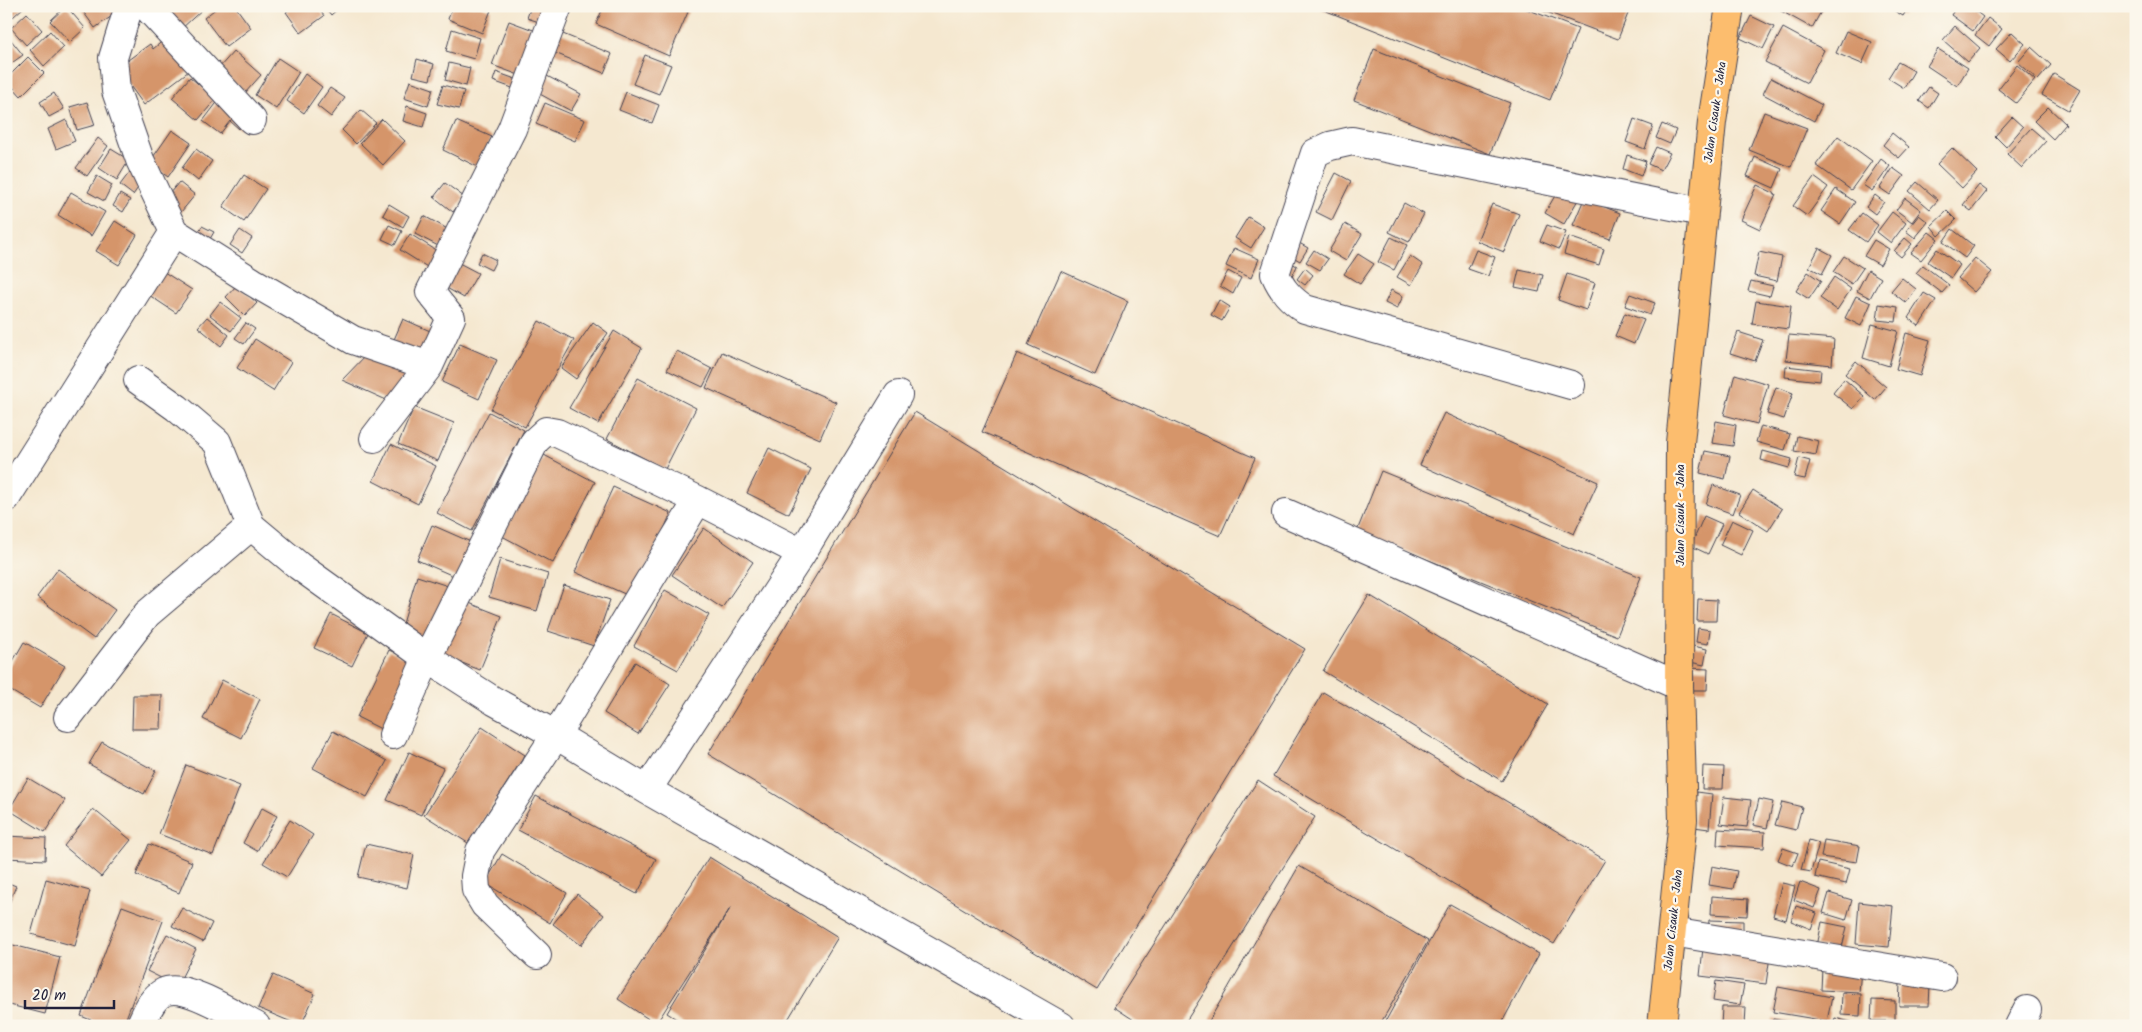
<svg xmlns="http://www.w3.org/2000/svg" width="2142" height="1032" viewBox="0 0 2142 1032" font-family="Kalam,sans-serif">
<rect width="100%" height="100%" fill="#fbf7ec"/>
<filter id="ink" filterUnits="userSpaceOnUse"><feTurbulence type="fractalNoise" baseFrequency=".02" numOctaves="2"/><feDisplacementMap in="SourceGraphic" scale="10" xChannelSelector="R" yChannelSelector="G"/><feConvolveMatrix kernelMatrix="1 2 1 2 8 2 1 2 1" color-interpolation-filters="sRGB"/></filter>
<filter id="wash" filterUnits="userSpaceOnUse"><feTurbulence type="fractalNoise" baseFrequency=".0096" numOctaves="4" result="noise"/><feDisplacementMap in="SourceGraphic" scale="20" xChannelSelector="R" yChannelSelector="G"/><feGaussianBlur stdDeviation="1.12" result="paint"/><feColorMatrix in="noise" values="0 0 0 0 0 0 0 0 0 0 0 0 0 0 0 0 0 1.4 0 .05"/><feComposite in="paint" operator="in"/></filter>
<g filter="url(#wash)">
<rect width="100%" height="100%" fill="#f5e8d0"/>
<g id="blocks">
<path fill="#d5956b" d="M6 6H25L13 17 6 10Z
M66 6 85 28 70 42 50 21Z
M79 6H115L119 11 95 28Z
M164 6H206L180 30Z
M219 6H235L251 28 226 47 204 18Z
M294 6H317L324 16 301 33 286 12Z
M324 6H341L331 15Z
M453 6H481L491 10 482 33 448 19Z
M531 6H551L545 24 527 18Z
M604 6H675L688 12 669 56 596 24Z
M1320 6H1519L1578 29 1550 100 1319 8Z
M1531 6H1631L1618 39Z
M1772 6H1824L1812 28Z
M1887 6H1909L1903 16Z
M1957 6H1969L1983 17 1973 31 1951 15Z
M27 13 42 30 26 45 11 28Z
M1751 16 1774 27 1763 49 1740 38Z
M1988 18 2002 29 1989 46 1975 35Z
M509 21 536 31 519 75 492 65Z
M1955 26 1980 48 1968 62 1943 40Z
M1783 28 1824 50 1807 83 1765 62Z
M452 29 480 38 474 59 446 51Z
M553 30 612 54 604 73 545 49Z
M50 31 64 47 44 66 30 50Z
M1846 31 1872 42 1862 64 1836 53Z
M2012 32 2025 44 2010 61 1996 49Z
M165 39 189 71 144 105 117 68 150 44 153 49Z
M11 40 23 55 6 67V44Z
M2031 47 2051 65 2038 80 2018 62Z
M1374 49 1510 103 1490 154 1354 100Z
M1938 49 1968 68 1957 86 1927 66Z
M234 51 261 75 245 93 218 69Z
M645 55 671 65 659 94 633 84Z
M28 57 44 73 21 96 6 79Z
M278 58 299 72 276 109 255 95Z
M417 59 434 64 430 80 413 76Z
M1898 62 1914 71 1904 88 1888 78Z
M449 63 470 68 466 86 445 80Z
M2017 65 2035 80 2016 103 1998 89Z
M496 72 518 80 515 89 493 81Z
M305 74 322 87 304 113 287 101Z
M2054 74 2080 90 2068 110 2042 95Z
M547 76 581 94 571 111 538 93Z
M190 77 216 99 198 120 172 98Z
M1771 78 1822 105 1814 121 1763 94Z
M410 81 433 89 428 106 404 98Z
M443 85 464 91 459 109 437 104Z
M1929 87 1938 93 1929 108 1919 101Z
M330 88 345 98 331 117 317 106Z
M626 92 659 105 652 123 619 110Z
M54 93 64 109 49 117 40 102Z
M219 100 245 120 239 129 230 121 220 134 203 121Z
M87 102 95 125 77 130 70 107Z
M545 103 585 120 575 141 536 124Z
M407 106 427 113 423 127 403 121Z
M2048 107 2066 124 2053 139 2034 121Z
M361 110 376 123 356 144 342 130Z
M1764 112 1807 128 1791 167 1749 150Z
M2012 117 2023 127 2006 147 1995 136Z
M382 119 405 141 383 165 360 143Z
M1634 119 1653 126 1645 149 1626 142Z
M66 120 75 141 56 149 48 129Z
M456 121 492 137 478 167 443 150Z
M1662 124 1676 130 1670 144 1656 138Z
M2031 128 2046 141 2022 168 2007 154Z
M172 130 191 143 168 177 149 163Z
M1892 133 1909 147 1899 158 1883 145Z
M1838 136 1872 161 1851 190 1816 165Z
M98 138 108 146 87 176 76 168Z
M1656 147 1670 153 1661 170 1648 164Z
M1952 148 1977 172 1962 188 1937 164Z
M111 149 129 160 117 180 99 168Z
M196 149 212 161 198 181 182 168Z
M1627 155 1646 161 1641 176 1623 169Z
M1755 157 1782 169 1774 188 1747 176Z
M1881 159 1890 166 1872 191 1863 185Z
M1893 168 1904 176 1890 195 1880 188Z
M132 169 144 179 133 195 120 185Z
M1336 173 1351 181 1332 220 1316 212Z
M244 175 266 189 244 222 223 207Z
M97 176 112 185 104 201 88 192Z
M1814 177 1828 187 1807 216 1793 206Z
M179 182 195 195 181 212 165 199Z
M1917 182 1938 200 1930 209 1909 191Z
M445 183 464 197 453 212 434 197Z
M1757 185 1776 194 1760 229 1741 220Z
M1979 185 1987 191 1971 211 1963 205Z
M1560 187 1579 198 1564 224 1545 213Z
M1836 189 1855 202 1840 224 1821 211Z
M71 192 105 212 91 236 58 215Z
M120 194 130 200 123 212 113 206Z
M1875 195 1884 202 1875 214 1866 207Z
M1905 198 1921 210 1912 222 1896 210Z
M1584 199 1620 213 1610 239 1573 225Z
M1404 203 1424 214 1409 242 1389 232Z
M389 204 409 216 403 227 383 215Z
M1492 204 1519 214 1504 252 1477 241Z
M1947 211 1956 220 1939 236 1931 226Z
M1892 212 1906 223 1891 243 1877 232Z
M1862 213 1878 225 1866 242 1849 230Z
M1919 215 1928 222 1915 238 1906 231Z
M424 216 453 232 444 249 415 234Z
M1248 217 1264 227 1251 248 1235 238Z
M115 221 137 235 119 265 96 251Z
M1345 224 1362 234 1346 261 1329 251Z
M389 225 402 231 395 245 382 239Z
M1547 225 1566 232 1559 249 1540 241Z
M202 226 214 232 204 249 192 243Z
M1952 229 1974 246 1965 258 1943 242Z
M240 230 252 238 242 253 230 245Z
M1929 232 1938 239 1921 260 1911 253Z
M410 234 442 254 432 270 400 250Z
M1391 237 1407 245 1394 270 1378 262Z
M1569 237 1604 249 1599 265 1564 254Z
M1905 238 1912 244 1901 257 1894 251Z
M1294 240 1308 248 1300 261 1286 253Z
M1874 240 1889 249 1880 265 1864 256Z
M1234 248 1259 259 1251 278 1226 266Z
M1819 248 1832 255 1822 274 1809 267Z
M1937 249 1960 265 1951 278 1928 262Z
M1314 250 1328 259 1320 270 1306 262Z
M1476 250 1495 257 1488 276 1468 269Z
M1759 252 1782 257 1777 281 1754 276Z
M482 253 496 260 491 270 477 263Z
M1358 254 1374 264 1360 284 1344 274Z
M1410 256 1423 265 1411 285 1397 277Z
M1844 256 1863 268 1852 284 1833 272Z
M1975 258 1992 272 1974 292 1958 278Z
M1286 260 1297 266 1290 281Z
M459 263 478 273 464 298 445 287Z
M1923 265 1949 285 1942 293 1916 273Z
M1305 268 1313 275 1305 285 1297 279Z
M161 270 192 290 176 313 146 293Z
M1519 270 1543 275 1539 292 1515 287Z
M1868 270 1881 278 1870 298 1857 291Z
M1061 271 1128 301 1095 375 1028 345Z
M1228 271 1241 278 1233 294 1220 286Z
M1808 272 1821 281 1809 299 1796 291Z
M1567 274 1595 283 1586 310 1558 300Z
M1834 277 1851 289 1837 310 1820 298Z
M1902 278 1916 289 1906 303 1891 291Z
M1751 281 1773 286 1770 296 1748 291Z
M237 285 257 303 245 316 226 297Z
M1391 290 1403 296 1397 309 1385 303Z
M1924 293 1936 300 1919 326 1908 318Z
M1630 294 1655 303 1650 315 1625 306Z
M1856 296 1871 303 1861 326 1845 318Z
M1219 300 1230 307 1222 321 1211 315Z
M1756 301 1791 306 1788 329 1752 324Z
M220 302 241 318 231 331 210 315Z
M1879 304 1898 307 1896 322 1877 320Z
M1625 313 1644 320 1634 344 1615 336Z
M207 317 229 335 221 346 198 327Z
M403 319 437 334 426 359 392 344Z
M539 321 574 340 525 427 491 409Z
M593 322 608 333 576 379 561 368Z
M246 323 255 329 244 344 235 338Z
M1872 324 1898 331 1889 366 1863 358Z
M614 331 642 348 598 424 569 408Z
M1738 332 1763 340 1755 361 1730 353Z
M1906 333 1930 340 1920 376 1896 369Z
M1789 335 1834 339 1832 365 1786 360Z
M255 339 291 362 273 391 237 368Z
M460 344 497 360 479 399 442 382Z
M677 351 712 369 703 387 667 370Z
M369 352 407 370 393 403 342 380Z
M722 352 836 402 820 439 706 388Z
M1017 353 1255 458 1220 536 982 432Z
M1856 361 1886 387 1875 400 1845 374Z
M1786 366 1821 370 1820 381 1785 377Z
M1735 374 1768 384 1757 424 1724 415Z
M638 378 696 408 665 469 607 439Z
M1844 379 1864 396 1853 409 1833 393Z
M1776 387 1793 393 1784 419 1767 414Z
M414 407 454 423 438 461 398 444Z
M489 412 524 430 472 531 437 513Z
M915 412 1305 649 1097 990 708 754Z
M1444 413 1598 482 1574 534 1420 465Z
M1716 421 1736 425 1733 446 1712 443Z
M1761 426 1790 434 1785 450 1756 442Z
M1797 436 1819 441 1816 455 1794 451Z
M391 444 436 466 418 504 373 481Z
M769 448 811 469 789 514 747 493Z
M1705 451 1730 456 1725 479 1700 473Z
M1763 451 1792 459 1789 468 1761 460Z
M544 455 595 482 553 563 502 536Z
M1799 458 1810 461 1805 479 1794 477Z
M1381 471 1641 577 1617 636 1357 531Z
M1713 485 1740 495 1733 514 1706 504Z
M613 487 671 513 634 598 575 572Z
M1753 490 1782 509 1768 531 1739 512Z
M1704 516 1722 524 1708 554 1691 546Z
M1732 520 1753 530 1741 555 1720 545Z
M432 525 473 543 458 578 417 560Z
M704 528 753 562 722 608 672 575Z
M500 559 548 574 537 611 489 597Z
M58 569 115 610 94 639 37 597Z
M417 576 451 587 433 644 400 634Z
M564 585 610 600 594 646 548 631Z
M665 590 709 615 678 670 634 646Z
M1369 595 1548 704 1502 781 1323 671Z
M1698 599 1717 600 1716 621H1697Z
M464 601 502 616 480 670 442 655Z
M331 614 368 633 352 666 314 648Z
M1698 628 1710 630 1708 644 1696 642Z
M24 642 65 666 40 708 6 688V673Z
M1693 646 1707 649 1704 665 1690 662Z
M389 650 422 666 389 733 357 717Z
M635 662 670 684 638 734 604 713Z
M1688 668 1708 669 1707 690H1687Z
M222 680 260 699 241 738 203 719Z
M1323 692 1605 860 1554 944 1273 776Z
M133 695H162L161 729H132Z
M482 727 525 755 468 843 424 815Z
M333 731 387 761 367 797 313 768Z
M102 742 156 771 144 794 89 764Z
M409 752 443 768 421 815 387 800Z
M186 765 240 786 213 855 159 834Z
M1703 766 1724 767 1723 789H1702Z
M28 778 65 800 45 832 9 810Z
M1258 780 1315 817 1183 1026H1143L1114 1007Z
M1697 792 1712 794 1709 829 1694 827Z
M536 796 656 859 637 894 518 830Z
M1724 797 1751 800 1747 827 1720 824Z
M1759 799 1773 802 1767 828 1753 825Z
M1782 802 1802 807 1796 830 1775 825Z
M262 808 277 816 257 851 243 843Z
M93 809 131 840 101 877 64 846Z
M290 820 313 835 287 877 263 863Z
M1718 829 1765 832 1764 848 1717 845Z
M6 836 46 838 45 860 6 858Z
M1809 840 1819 843 1811 872 1801 870Z
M1824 840 1860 846 1857 862 1821 857Z
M149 844 192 862 179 893 136 875Z
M366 844 414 855 407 888 358 877Z
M1783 848 1798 853 1793 866 1778 860Z
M502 854 567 893 550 923 485 883Z
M709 857 838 937 784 1026H687L667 1013 731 907 656 1024 618 999Z
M1818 862 1850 869 1846 884 1815 877Z
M1299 866 1428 941 1379 1026H1206Z
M1712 866 1737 871 1733 889 1709 885Z
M46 879 90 891 75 946 31 934Z
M6 882 16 886 6 910Z
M1800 882 1821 890 1814 908 1794 900Z
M1782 883 1795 886 1786 920 1773 916Z
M1829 893 1852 900 1846 920 1823 913Z
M577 894 604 915 581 945 553 924Z
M1712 896 1748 899 1747 916 1711 914Z
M1859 902 1893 906 1889 947 1856 944Z
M1450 904 1539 954 1500 1026H1388L1384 1024Z
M122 906 163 921 123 1026H105L81 1016Z
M1796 906 1817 913 1811 929 1791 921Z
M182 908 212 923 203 942 172 926Z
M1709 920 1743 921V935H1708Z
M1822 922 1847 927 1841 951 1817 946Z
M167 934 196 949 177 986 147 971Z
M9 944 60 957 45 1014 6 1004V952Z
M1703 948 1770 956 1766 984 1700 976Z
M1822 968 1861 970 1859 992 1821 990Z
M273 975 315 994 301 1026 258 1008Z
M1716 981 1744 985 1740 1005 1713 1001Z
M1900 984 1930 985 1929 1006H1899Z
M1778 987 1832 997 1827 1021 1773 1012Z
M1842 993 1861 994 1860 1016 1841 1015Z
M1872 1000 1895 1001V1021H1871Z
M1722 1007H1746L1745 1026H1721Z
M1835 1018 1851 1022 1850 1026H1832Z
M1773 1019 1806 1025V1026H1772Z"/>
</g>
</g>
<g filter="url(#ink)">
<use href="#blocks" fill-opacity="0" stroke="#424051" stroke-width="1"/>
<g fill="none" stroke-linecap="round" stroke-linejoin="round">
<defs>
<path id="minor" d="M129 6 113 58 116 91 140 160 174 232 253 282 353 340 429 366 451 318 430 292 512 129 558 6
M146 6 252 120
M138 380 177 408 217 442 251 526 299 566 427 658 494 701 556 735 647 790 1061 1026
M1571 385 1305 309C1290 299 1282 290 1275 274L1315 153 1330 146 1352 141 1702 212
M374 438 429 366
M6 498 174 232
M1286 513 1679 686
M68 717 147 614 251 526
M393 735 427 658 535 441 546 431 557 433 698 500 802 553
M647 790 802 553 898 395
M1672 932 1942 977
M537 955 485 905 476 890 475 876 480 851 556 735 698 500
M140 1026C146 1014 151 998 164 992 185 982 237 1016 256 1026
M2019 1026 2027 1010"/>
<path id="major" d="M1662 1026 1683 820 1679 686 1680 443 1712 122 1730 6"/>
</defs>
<use href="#minor" stroke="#424051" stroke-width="30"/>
<use href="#major" stroke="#424051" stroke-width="30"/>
<use href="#minor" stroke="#fff" stroke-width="28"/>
<use href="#major" stroke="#fcbd6e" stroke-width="28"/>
</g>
</g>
<g text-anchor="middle" stroke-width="4.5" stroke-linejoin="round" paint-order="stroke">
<g font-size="12" fill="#22223b" stroke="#fbf7ec">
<text transform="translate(1715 112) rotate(-82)" y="4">Jalan Cisauk - Jaha</text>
<text transform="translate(1680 515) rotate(-90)" y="4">Jalan Cisauk - Jaha</text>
<text transform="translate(1673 920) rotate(-84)" y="4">Jalan Cisauk - Jaha</text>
</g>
</g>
<rect width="2142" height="1032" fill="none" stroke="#fbf7ec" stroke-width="25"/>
<path d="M25 1000v8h89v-8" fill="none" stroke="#22223b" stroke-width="2.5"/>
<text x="32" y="1000" font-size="15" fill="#22223b" stroke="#fbf7ec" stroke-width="4" paint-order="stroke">20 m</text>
</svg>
